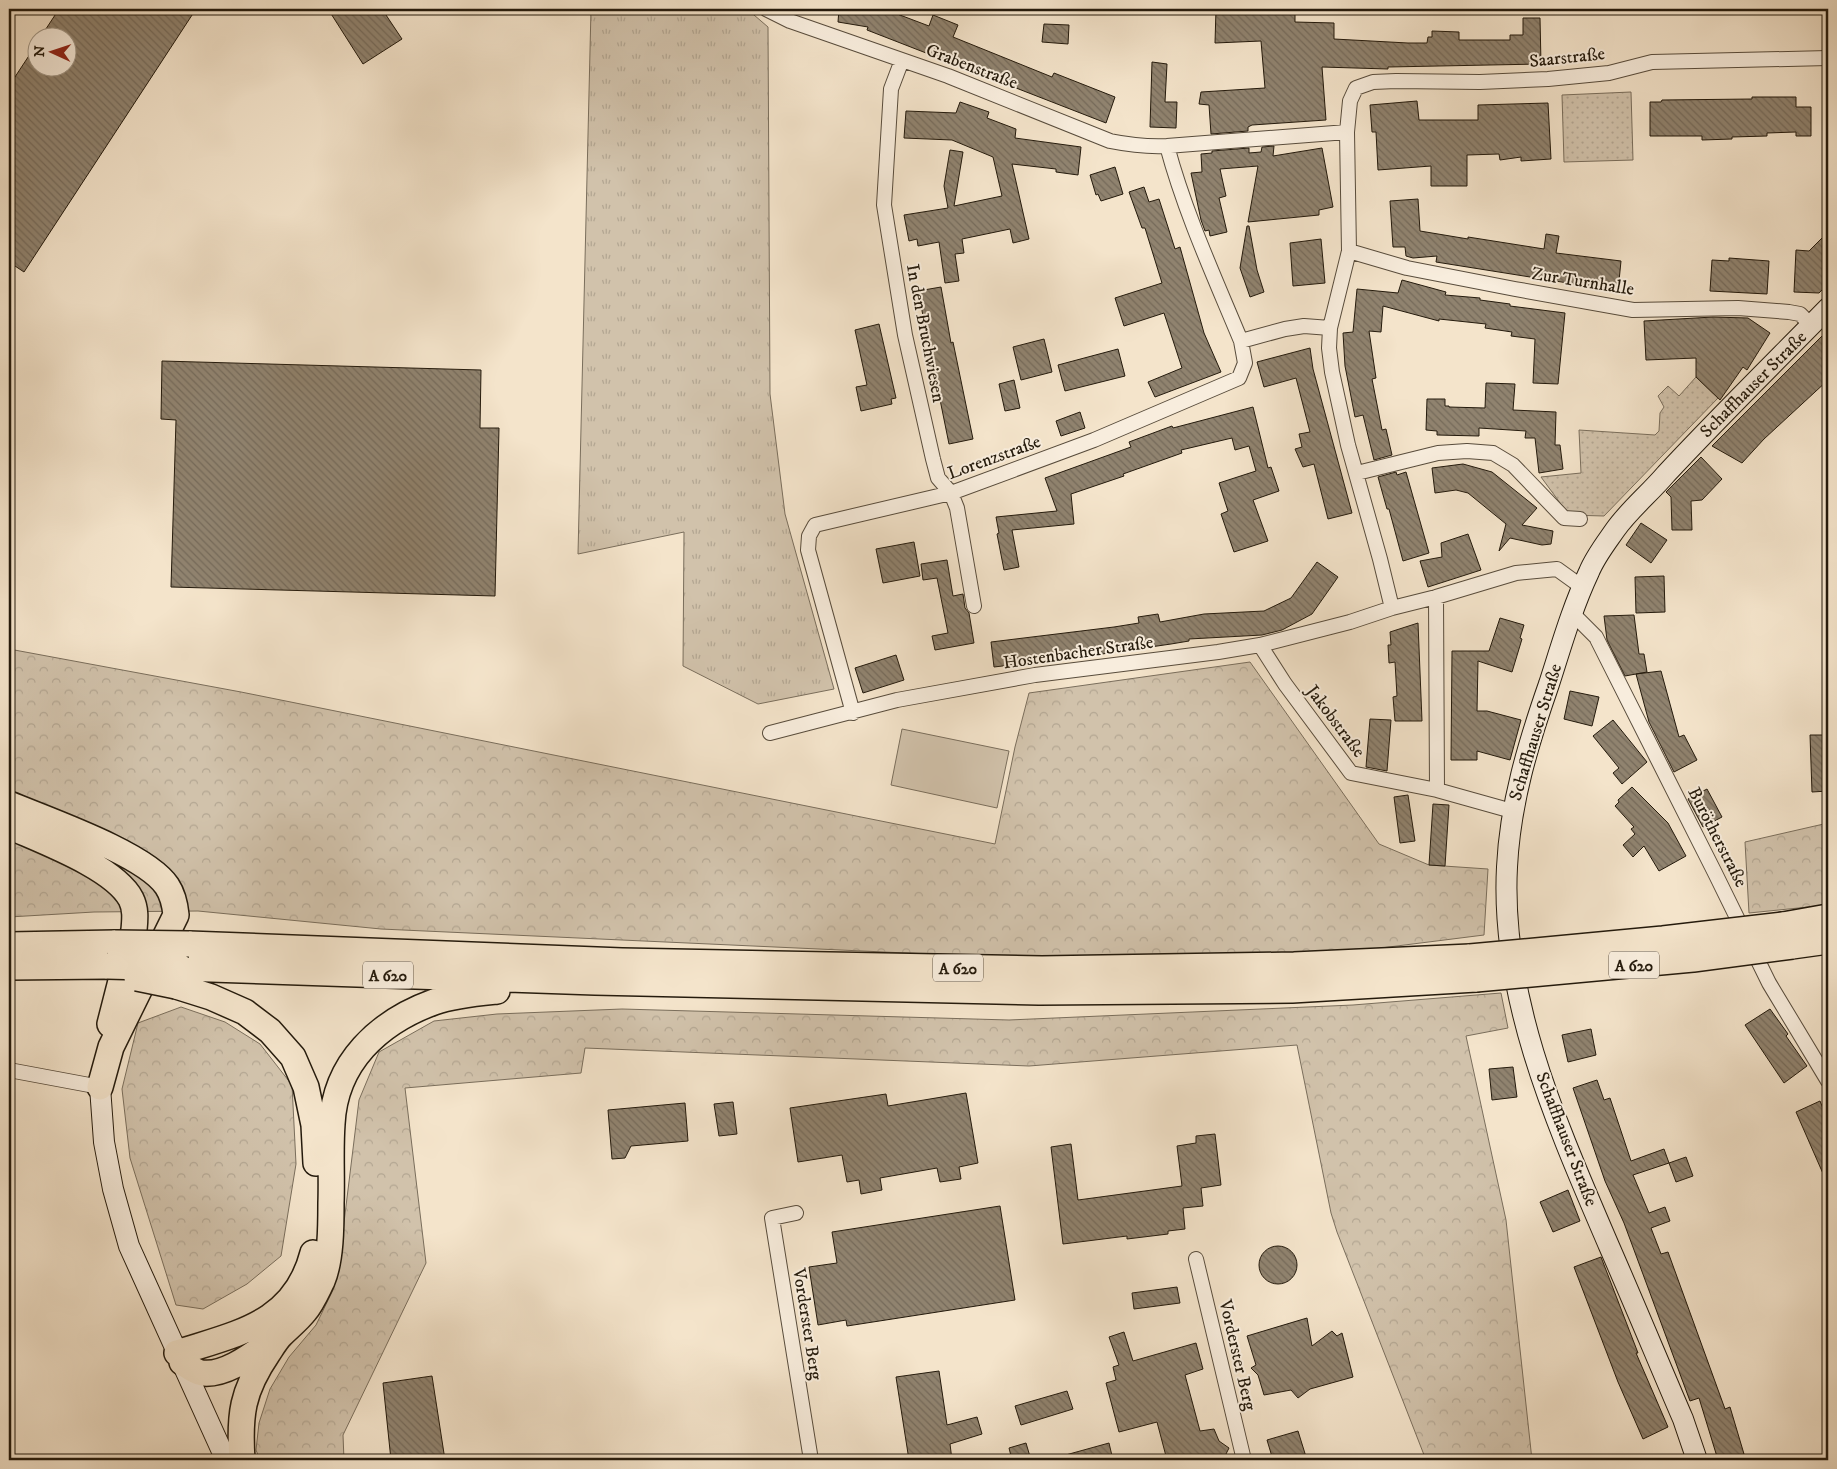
<svg xmlns="http://www.w3.org/2000/svg" width="1837" height="1469" viewBox="0 0 1837 1469" font-family="'IM FELL DW Pica',serif">
<defs>
<pattern id="grass-tufts" width="24" height="20" patternUnits="userSpaceOnUse" patternTransform="scale(1.25)"><rect width="24" height="20" fill="#d1c2ab"/><path d="M3 7l-1-3M5 7V3M7 7l1-3M15 17l-1-3M17 17v-4M19 17l1-3" fill="none" stroke="#b3a692"/></pattern>
<pattern id="forest-crowns" width="20" height="18" patternUnits="userSpaceOnUse" patternTransform="scale(1.25)"><rect width="20" height="18" fill="#d1c2ab"/><path d="M2 6a3 3 0 1 1 6 0M12 15a3 3 0 1 1 6 0" fill="none" stroke="#b3a692"/></pattern>
<pattern id="park-dots" width="8" height="8" patternUnits="userSpaceOnUse" patternTransform="scale(1.25)"><rect width="8" height="8" fill="#d1c2ab"/><path d="M2 2h.1M6 6h.1" fill="none" stroke="#b3a692" stroke-width="1.8" stroke-linecap="round"/></pattern>
<pattern id="building-back-hatch" width="6" height="6" patternUnits="userSpaceOnUse" patternTransform="scale(1.25)"><rect width="6" height="6" fill="#90836f"/><path d="M-1 5l2 2M0 0l6 6M5-1l2 2" fill="none" stroke="#756a5a"/></pattern>
</defs>
<rect width="100%" height="100%" fill="#f4e4cb"/>
<filter id="stains"><feTurbulence type="fractalNoise" baseFrequency=".004" numOctaves="4"/><feColorMatrix values="0 0 0 0 .2 0 0 0 0 .09 0 0 0 0 .02 0 0 0 .5 -.17"/></filter>
<radialGradient id="worn" r=".72"><stop offset=".6" stop-color="#630" stop-opacity="0"/><stop offset="1" stop-color="#630" stop-opacity=".3"/></radialGradient>
<path fill="url(#grass-tufts)" stroke="#7a6e5c" d="M591 9H747L768 27 770 394 785 514 834 689 758 704 683 666 684 532 578 554Z"/>
<path fill="url(#forest-crowns)" stroke="#7a6e5c" d="M9 649 241 692 995 844 1015 747 1029 693 1250 662 1379 844 1429 865 1488 869 1484 935 1365 950 1059 960 381 929 198 911 94 912 9 917Z
M1828 823V905L1749 913 1745 842Z
M1501 993 1508 1028 1466 1036 1506 1220 1532 1460H1426L1337 1232 1331 1213 1297 1045 1029 1066 585 1048 581 1073 405 1088 426 1263 343 1435 344 1460H260L256 1450 259 1423 270 1389 289 1357 316 1325 333 1290 340 1255 359 1100 379 1052 434 1021 497 1014 622 1009 1009 1020 1353 1005Z
M181 1007 225 1022 260 1044 292 1085 296 1164 281 1256 247 1284 203 1309 176 1305 130 1158 122 1089 138 1023Z"/>
<path fill="url(#park-dots)" stroke="#7a6e5c" d="M1631 92 1633 160 1564 162 1562 95Z
M1696 377 1718 398 1604 516 1569 515 1541 477 1581 473 1579 430 1655 435 1659 431 1660 413 1664 407 1658 396 1668 386 1679 396Z"/>
<path fill="#d1c2ab" stroke="#7a6e5c" d="M902 729 1009 751 997 808 891 785Z"/>
<path fill="url(#building-back-hatch)" stroke="#241a0c" d="M59 9H196L24 272 9 262V86L38 42V68H68V38H40Z
M328 9H382L402 39 363 64Z
M839 9H884L929 26 933 15 958 25 953 37 1052 77 1054 73 1115 97 1106 123 867 30 868 27 838 22Z
M1216 9H1295V22L1334 23V39L1408 43H1427L1428 37H1432V31L1459 32V40H1510V35H1523V18H1540L1541 64 1388 67V69L1322 67 1326 120 1252 125 1248 127V131L1211 134 1209 105 1199 104 1201 92 1265 88 1261 41 1215 43Z
M1044 24 1069 25 1068 44 1042 42Z
M1152 62 1167 64 1165 102H1177L1176 128 1150 127Z
M1752 97H1796V107H1811V136H1796V132L1767 133V136L1732 137V139L1702 140V136H1650V102H1661L1662 100 1752 99Z
M1417 101 1419 120H1478V105L1548 103 1551 159 1521 161V157L1500 160 1499 154 1467 155V186H1431V166L1378 170 1376 132H1372L1370 105Z
M960 102 989 112 987 118 1016 129 1015 138 1081 147 1078 175 1056 172V169L1012 164 1029 239 1013 243 1010 229 962 239 964 253 955 254 959 281 945 283 939 242 918 246 917 239 909 241 904 215 948 208 944 186 950 150 963 152 954 206 1002 196 993 157 952 140 904 138 906 111 956 113Z
M1274 146 1273 156 1322 148 1333 207 1319 210V215L1248 222 1258 166 1220 169 1226 196 1219 198 1227 232 1210 236 1209 230 1205 231 1201 220 1191 173 1202 172 1201 154 1212 153V151L1249 148V153L1261 152 1262 147Z
M1115 167 1123 194 1101 201 1098 194 1096 195 1090 175Z
M1144 187 1149 202 1159 199 1175 249 1180 247 1204 333 1221 372 1155 397 1148 382 1182 368 1164 313 1124 326 1115 298 1162 283 1145 228H1142L1129 192Z
M1418 199 1420 231 1468 239V237L1544 249 1546 234 1559 236 1556 253 1621 261 1618 291 1436 262 1437 256 1413 258 1406 256 1405 247H1393L1390 201Z
M1247 226H1249L1257 270 1264 292 1250 297 1240 268Z
M1828 232V284L1819 293 1794 292 1796 250 1809 251Z
M1321 239 1325 283 1293 286 1290 243Z
M1729 258 1769 261 1767 294 1710 291 1712 260 1729 261Z
M1402 280 1446 292 1445 295 1480 298V300L1510 304V306L1565 313 1558 384 1533 383 1535 339 1511 336 1512 332 1485 328 1486 324 1439 319V321L1383 306 1381 332 1369 331 1376 378 1372 379 1382 430 1386 429 1392 455 1374 460 1363 415 1355 417 1345 366 1343 333 1353 332 1357 289 1398 293Z
M941 287 951 343 953 342 973 439 949 444 918 291Z
M1713 317 1748 318 1770 333 1747 370 1743 367 1720 400 1696 377V358L1646 360 1644 321Z
M879 324 896 398 891 399 892 404 861 411 856 387 867 385 855 330Z
M1828 330V380L1764 439 1742 463 1712 446Z
M1044 339 1052 372 1021 380 1013 347Z
M1310 348 1313 369 1352 513 1328 519 1314 464 1303 467 1295 449 1302 447 1299 434 1310 432 1296 378 1264 387 1257 362Z
M1118 349 1125 376 1065 391 1058 365Z
M162 361 481 370 480 428H499L495 596 171 587 176 420 161 419Z
M1014 380 1020 408 1005 411 999 384Z
M1486 383 1515 384 1513 410 1556 412 1555 445H1560L1563 469 1539 473 1535 438H1525L1526 431 1479 428V436L1437 435V431L1426 430 1427 399H1445V406H1449V407L1485 408Z
M1253 407 1268 468 1271 467 1279 491 1253 500 1268 541 1234 552 1221 514 1228 511 1219 483 1256 471 1249 446 1235 450 1232 438 1181 450 1182 453 1123 474 1124 476 1071 494 1074 524 1012 530 1019 567 1004 570 997 534 999 533 996 517 1057 511 1045 478 1131 447 1129 442 1172 426 1173 428Z
M1080 412 1085 428 1061 436 1056 421Z
M1701 457 1722 479 1702 500 1691 501 1692 530H1672L1671 497 1666 492Z
M1463 464 1492 472 1537 508 1522 525 1553 531 1551 544 1542 545 1510 538 1499 551 1506 524 1468 493 1456 490 1435 493 1432 468Z
M1396 472 1397 475 1406 472 1429 553 1403 561 1389 509H1387L1378 477Z
M1641 523 1667 540 1651 563 1626 545Z
M1468 534 1481 570 1428 587 1420 561 1442 557 1441 543Z
M914 542 920 576 883 583 876 549Z
M947 560 953 596 963 594 965 608 969 613 974 643 935 650 932 636 948 633 937 578 923 580 921 564Z
M1317 562 1338 577 1312 614 1282 630 1262 635 1189 639V641L1171 644 1095 655 994 667 991 642 1114 627 1139 623 1138 617 1158 614 1160 622 1204 614 1264 611 1291 598Z
M1664 576 1665 612 1636 613 1635 577Z
M1634 615 1639 654H1644L1647 672 1625 676 1607 640 1604 616Z
M1500 618 1524 625 1520 638 1522 639 1512 672 1478 661 1477 711H1487L1521 720 1510 760 1477 751V760H1451L1452 651H1489Z
M1418 623 1422 721H1395L1393 697 1397 696 1395 662 1389 663 1388 645H1391L1390 632Z
M896 655 904 680 863 693 855 668Z
M1661 671 1679 737 1684 735 1697 760 1674 772 1649 722 1636 674Z
M1570 691 1599 697 1592 726 1564 719Z
M1370 719 1391 720 1387 771 1366 767Z
M1613 720 1647 762 1622 784 1613 773 1619 768 1593 736Z
M1810 735H1828V791L1812 792Z
M1632 787 1668 823 1686 856 1659 871 1644 846 1633 857 1623 845 1635 834 1631 829 1634 827 1615 806 1619 802 1618 800Z
M1707 789 1722 817 1703 827 1688 799Z
M1408 795 1415 841 1400 843 1394 797Z
M1433 804 1449 805 1445 866 1429 865Z
M1770 1009 1788 1034 1786 1036 1807 1066 1784 1083 1745 1025Z
M1591 1029 1596 1055 1568 1062 1562 1035Z
M1513 1067 1517 1097 1492 1100 1489 1069Z
M1597 1080 1604 1100 1610 1098 1631 1161 1664 1149 1669 1163 1633 1175 1649 1213 1665 1207 1670 1221 1651 1228 1661 1254 1668 1252 1725 1409 1730 1407 1744 1454 1724 1460H1718L1699 1398 1690 1401 1624 1223 1605 1181 1573 1088Z
M966 1093 978 1163 959 1167 961 1179 940 1182 937 1168 880 1178 882 1190 861 1194 859 1180 847 1182 842 1155 798 1162 790 1108 886 1094 888 1106Z
M1820 1101 1828 1121V1185L1796 1112Z
M733 1102 737 1134 719 1136 714 1104Z
M685 1103 688 1141 631 1146 625 1158 612 1159 608 1110Z
M1215 1134 1221 1185 1201 1188 1203 1206 1183 1208 1185 1229 1168 1231V1234L1127 1239V1236L1063 1244 1051 1147 1071 1144 1078 1200 1182 1186 1177 1146 1196 1143V1136Z
M1686 1157 1693 1176 1676 1182 1669 1163Z
M1568 1190 1580 1221 1553 1232 1540 1202Z
M1000 1206 1015 1300 847 1326 846 1320 818 1325 809 1267 837 1263 832 1232Z
M1259 1265a19 19 0 1 1 38 0a19 19 0 1 1-38 0Z
M1601 1257 1638 1353H1636L1668 1427 1643 1439 1618 1382 1574 1267Z
M1177 1287 1180 1303 1134 1309 1132 1293Z
M1307 1318 1312 1346 1332 1331 1337 1336 1342 1333 1353 1377 1310 1389 1298 1398 1291 1390 1264 1395 1258 1375 1251 1368 1256 1365 1247 1336Z
M1124 1332 1133 1361 1196 1343 1203 1369 1185 1375 1200 1431 1214 1429 1219 1441 1229 1448 1223 1460H1167L1157 1422 1119 1432 1106 1383 1116 1380 1113 1367 1119 1365 1109 1337Z
M939 1371 947 1425 977 1417 982 1434 950 1444 952 1460H909L896 1377Z
M432 1376 445 1460H391L383 1383Z
M1067 1391 1073 1409 1021 1425 1015 1406Z
M1298 1431 1307 1460H1273L1267 1440Z
M1026 1443 1031 1460H1012L1009 1448Z
M1109 1443 1113 1460H1063L1062 1456Z"/>
<g fill="none" stroke-linecap="round" stroke-linejoin="round">
<defs>
<path id="street" d="M766 9 790 21 948 76 1110 141C1130 145 1147 147 1167 146L1347 132
M902 60 891 89 884 205 905 335 933 459 938 478 951 493 957 508 974 606
M1167 146C1185 213 1214 276 1241 341
M1349 251 1407 268 1515 289 1633 310 1738 308 1789 312 1800 314 1811 325
M1357 473 1438 453 1467 451 1493 453 1513 465 1564 518 1580 519
M1436 597 1437 790
M1392 608 1380 559 1348 445 1332 372 1329 348 1330 328 1349 251 1347 132 1350 101 1356 88 1373 82 1396 81 1480 82 1548 79 1609 73 1652 62 1828 58
M1572 613 1596 637 1715 873 1769 983 1828 1081
M1260 645 1285 684 1351 773 1437 790 1512 811
M853 713 808 550 809 536 815 525 951 493 1094 440 1239 378 1245 363 1241 341 1285 329 1304 326 1330 328
M770 733 897 700 1035 675 1218 652 1260 645 1350 622 1392 608 1436 597 1516 573 1557 569 1582 587
M9 1070 100 1087
M796 1213 772 1218 811 1460
M1196 1259 1244 1460"/>
<path id="secondary" d="M100 1087 104 1142 113 1189 129 1246 226 1460
M1697 1460 1683 1419C1658 1361 1634 1303 1609 1246 1558 1127 1500 999 1507 867 1510 804 1528 744 1549 684 1561 647 1572 608 1589 572 1595 557 1606 543 1615 530 1629 510 1650 493 1666 474 1719 417 1774 363 1828 308"/>
<path id="highway" d="M9 804C47 820 146 854 167 886 173 895 175 905 176 915L111 1047 100 1087
M9 826C42 841 114 867 131 899 136 909 135 919 134 930L110 1024
M1783 925 1828 917
M189 944 622 961 1042 969 1294 965 1470 957
M9 945 115 943
M1792 946 1828 941
M9 967 107 966
M181 968 595 982 1039 992 1292 990 1476 979
M176 986 211 997 245 1012 270 1031 293 1057 306 1087 314 1125 316 1163
M177 1353C238 1333 295 1324 313 1253
M182 1362C188 1366 195 1372 202 1373 225 1376 252 1355 269 1343
M242 1460C239 1415 242 1391 268 1353 272 1347 276 1340 281 1335 289 1327 298 1320 305 1311 312 1303 317 1291 322 1281 331 1260 331 1226 331 1203 332 1177 330 1150 332 1124 335 1062 379 1022 434 1002 454 995 477 993 497 991"/>
</defs>
<use href="#street" stroke="#584c3c" stroke-width="16"/>
<use href="#secondary" stroke="#241a0c" stroke-width="22"/>
<use href="#highway" stroke="#241a0c" stroke-width="28"/>
<use href="#street" stroke="#f8eddd" stroke-width="14"/>
<use href="#secondary" stroke="#f8eddd" stroke-width="20"/>
<use href="#highway" stroke="#f4e4cb" stroke-width="25"/>
<defs>
<path id="highway-bridge" d="M115 943 189 944
M1470 957 1663 939 1783 925
M107 966 181 968
M137 978 176 986
M1476 979 1693 959 1792 946"/>
</defs>
<use href="#highway-bridge" stroke="#241a0c" stroke-width="28" stroke-linecap="butt"/>
<use href="#highway-bridge" stroke="#f4e4cb" stroke-width="25"/>
</g>
<g text-anchor="middle" stroke-width="4" stroke-linejoin="round" paint-order="stroke">
<g fill="#f8eddd" stroke="#64594b" stroke-width="1">
<rect x="1609" y="951.5" width="50" height="27" rx="4"/>
<rect x="933" y="954.5" width="50" height="27" rx="4"/>
<rect x="363" y="961.5" width="50" height="27" rx="4"/>
</g>
<g font-size="16" font-weight="bold" fill="#241a0c">
<text x="1634" y="971">A 620</text>
<text x="958" y="974">A 620</text>
<text x="388" y="981">A 620</text>
</g>
<g font-size="18" fill="#241a0c" stroke="#f8eddd">
<text transform="translate(1567 57) rotate(-6)" y="6">Saarstraße</text>
<text transform="translate(972 66) rotate(21)" y="6">Grabenstraße</text>
<text transform="translate(1583 281) rotate(9)" y="6">Zur Turnhalle</text>
<text transform="translate(926 333) rotate(79)" y="6">In den Bruchwiesen</text>
<text transform="translate(1753 384) rotate(-45)" y="6">Schaffhauser Straße</text>
<text transform="translate(994 457) rotate(-20)" y="6">Lorenzstraße</text>
<text transform="translate(1078 652) rotate(-8)" y="6">Hostenbacher Straße</text>
<text transform="translate(1336 721) rotate(53)" y="6">Jakobstraße</text>
<text transform="translate(1535 732) rotate(-73)" y="6">Schaffhauser Straße</text>
<text transform="translate(1718 837) rotate(63)" y="6">Burötherstraße</text>
<text transform="translate(1567 1139) rotate(69)" y="6">Schaffhauser Straße</text>
<text transform="translate(808 1324) rotate(81)" y="6">Vorderster Berg</text>
<text transform="translate(1238 1355) rotate(77)" y="6">Vorderster Berg</text>
</g>
</g>
<rect width="1837" height="1469" fill="none" stroke="#f4e4cb" stroke-width="30"/>
<rect x="10" y="10" width="1817" height="1449" fill="none" stroke="#241a0c" stroke-width="2.5"/>
<rect x="15" y="15" width="1807" height="1439" fill="none" stroke="#241a0c"/>
<g transform="translate(52 52) rotate(273)"><circle r="24" fill="#f8eddd" stroke="#a39989"/>
<path d="M0-4L9 19L0 12L-9 19Z" fill="#8f2418"/>
<text y="-8" font-size="14" font-weight="bold" text-anchor="middle" fill="#241a0c">N</text>
</g>
<rect width="100%" height="100%" filter="url(#stains)"/>
<rect width="100%" height="100%" fill="url(#worn)"/>
</svg>
